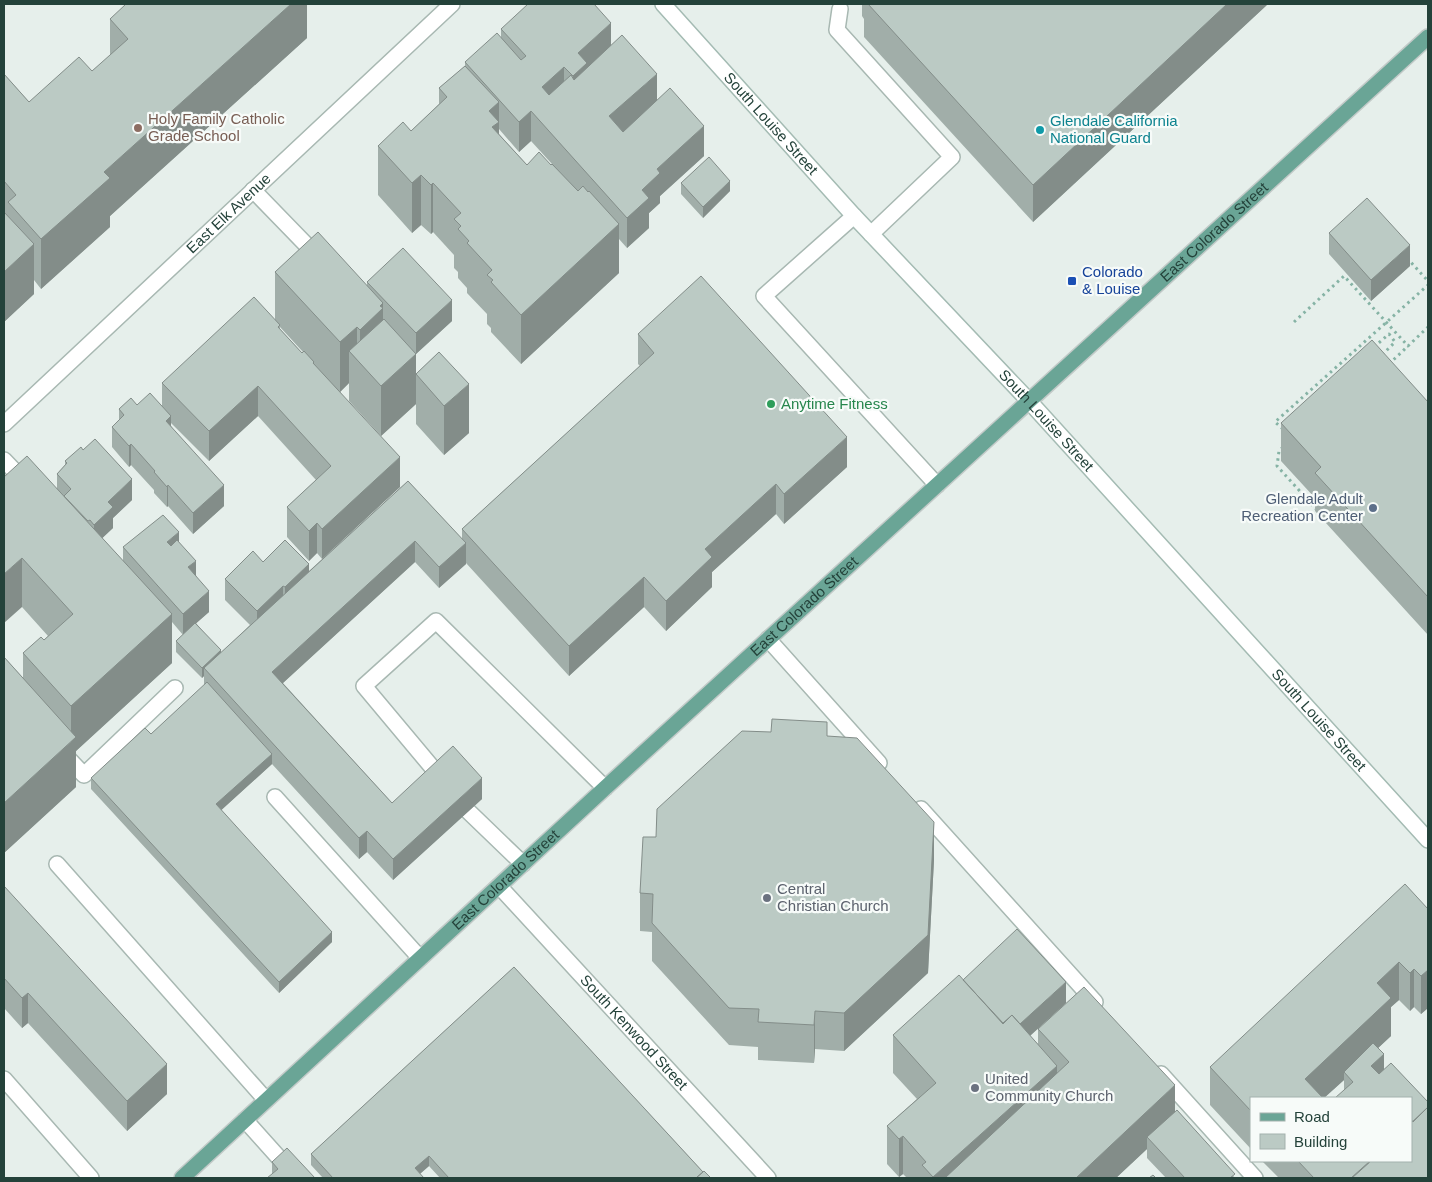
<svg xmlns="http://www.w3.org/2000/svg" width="1432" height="1182" viewBox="0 0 1432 1182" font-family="Arial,sans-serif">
<rect width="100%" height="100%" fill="#e6efeb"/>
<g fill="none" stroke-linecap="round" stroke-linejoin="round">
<defs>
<path id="lane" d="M840 9 837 30 952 157 871 234
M253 190 320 259
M854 216 764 296 937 485
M4 460 27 484
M768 639 879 763
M63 753 84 775 175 688
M441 778 364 686 436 621 605 788
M275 797 420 958
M921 809 1095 1002
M468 811 523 864
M57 864 266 1100
M1161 1074 1255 1178
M4 1079 91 1178
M245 1120 297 1178"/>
<g id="street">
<path id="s1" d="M4 424 452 4"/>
<path id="s2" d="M499 886 768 1178"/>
</g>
<g id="secondary">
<path id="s3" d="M663 4 854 216 1029 401 1428 840"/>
</g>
<g id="primary">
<path id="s4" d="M182 1178 605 788 1428 37"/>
</g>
</defs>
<use href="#lane" stroke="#a8b8b2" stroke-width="18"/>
<use href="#street" stroke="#a8b8b2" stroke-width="18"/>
<use href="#secondary" stroke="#a4bbb3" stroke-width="18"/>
<use href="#primary" stroke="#c2cac8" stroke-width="18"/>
<path stroke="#86b3a5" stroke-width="3" stroke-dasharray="2.5 4" stroke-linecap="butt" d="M1407 258 1428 281
M1294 322 1344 276 1408 346 1428 327
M1374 347 1389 334 1395 342 1381 356
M1389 364 1408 346
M1283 429 1275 422 1428 285
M1283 447 1279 451 1277 466 1317 510"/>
<use href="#lane" stroke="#fff" stroke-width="15"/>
<use href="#street" stroke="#fff" stroke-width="15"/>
<use href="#secondary" stroke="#fff" stroke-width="15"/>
<use href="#primary" stroke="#6aa596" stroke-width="15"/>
</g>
<path fill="#a1aea9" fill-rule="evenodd" d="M307 4V38L110 216V227L41 289 34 280V294L4 322V74L29 102 92 71 110 56V19Z
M862 4H1268L1033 222 864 37V19L862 16Z
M501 29 611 46 704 156 660 196V203L649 213V228L627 248 619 239V273L521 364 491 332V328L487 324V314L467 293V288L458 278V272L454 268V255L433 232 431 234 421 225 412 233 378 195V146L411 131 439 104V88L465 66V62L501 38ZM499 129 519 152 531 141 552 164 527 165 499 134Z
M681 183 730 191 703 218 681 194Z
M1329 233 1410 266 1371 301 1329 254Z
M275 272 367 285V282L452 321 416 354 414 352 416 374 439 352 469 433 444 455 416 424V404L381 436 349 401V383L340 392 400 487 322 559 317 553 309 561 287 537V507L316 480 258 416 209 461 171 423V426L224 506 193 534 168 506 167 507 154 493V490L131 465 129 467 112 447V427L119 420V409L137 405H162V383L275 320ZM280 327 303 352 302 353 280 329Z
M638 334 847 467 784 524 776 514 712 572V587L666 631 644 607 569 676 466 563V564L439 588 415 562 283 683 392 803 482 799 393 880 367 852 359 859 272 764 221 810 332 942 279 993 91 789V778L151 734 204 686V676L202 678 176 652V641L183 635 172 622V663L76 751V787L4 853V657L23 678V653L44 640 48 636 22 607 4 477 57 488V474L65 465V461L132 500 113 518V528L102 538 123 561V547L179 542 196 575 209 612 196 623 221 653 250 625 225 600V579L263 562 309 571 408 481 462 539V529L640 366 638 364Z
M1428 402V635L1315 511V498L1281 461V423Z
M827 736 934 860 928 973 844 1051 815 1049 814 1063 758 1060V1047L729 1045 652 961V932L640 931V893L656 837Z
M4 886 167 1094 127 1131 28 1023 22 1028 4 1008Z
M1428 909V1008L1421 1014 1414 1007 1410 1011 1399 1000 1391 1007V1036L1378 1048 1384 1070 1428 1102V1178H1279L1262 1161H1411V1098L1344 1090V1080L1324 1098H1251V1149L1210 1105V1067Z
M514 967 703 1172 711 1178H440L429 1166 420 1174 424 1178H323L311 1165V1154Z
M963 980 1066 1003 1030 1036 1038 1044V1029L1175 1112 1235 1178H1166L1147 1158V1149L1116 1178H907L903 1174 899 1177 887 1164V1126L917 1099 893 1073V1035Z
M272 1162 315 1178 272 1174Z"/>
<path fill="#838d89" d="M291 4H307V38L110 216V227L41 289V239L104 172Z
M1227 4H1268L1033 222V185Z
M611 23V53L573 106V76L578 53Z
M564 67V97L542 117V87Z
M657 74V104L609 146V116Z
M499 102V171L489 111Z
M531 111V141L519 152V122Z
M704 126V156L660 196V203L649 213V228L627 248V218L642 190 657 169Z
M421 175V225L412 233V183Z
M730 181V191L703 218V207Z
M433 183V232L431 234V185Z
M619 224V273L521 364V315Z
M34 244V294L4 322V272Z
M1410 245V266L1371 301V280Z
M452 300V321L416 354V333Z
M383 303V353L360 363V330Z
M357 327V360L349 351V383L340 392V342Z
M416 354V404L381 436V386Z
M469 384V433L444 455V406Z
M258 386V416L209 461V431Z
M171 416V437L166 421Z
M847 437V467L784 524V494Z
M131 444V465L129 467V446Z
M400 457V487L322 559V529Z
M132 479V500L113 518V528L94 546V525L108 502Z
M776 484V514L712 572V587L666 631V601L705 549Z
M168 485V506L167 507V487Z
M224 485V506L193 534V513Z
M317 523V553L309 561V531Z
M179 532V553L167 563V542Z
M415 541V562L272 693V672Z
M466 543V564L439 588V567Z
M22 558V607L4 623V574Z
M196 561V582L188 567Z
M309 564V585L285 608V587Z
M644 577V607L569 676V646Z
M283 586V607L257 632V611Z
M209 591V612L183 635V614Z
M172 614V663L76 751V787L4 853V803L71 742V706Z
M221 650V661L204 668V676L202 678V668Z
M272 754V764L216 815V804Z
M482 778V799L393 880V859Z
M934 822V860L928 973 844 1051V1013Z
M367 831V852L359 859V838Z
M332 932V942L279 993V982Z
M1399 962V1000L1391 1007V1036L1348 1076 1344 1072V1080L1324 1098H1305V1079L1377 983Z
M1414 969V1007L1410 1011V973Z
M1428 970V1008L1421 1014V976Z
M1066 982V1003L1011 1053V1032Z
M28 993V1023L22 1028V998Z
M815 1011V1049L814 1063V1025Z
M1384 1054V1092L1371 1066Z
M167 1064V1094L127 1131V1101Z
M1057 1066V1103L974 1178H933V1177Z
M1175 1085V1123L1147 1137V1149L1116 1178H1076Z
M903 1136V1174L899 1177V1139Z
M429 1156V1166L415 1178V1168Z"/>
<path fill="#bbcac4" stroke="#838d89" d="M126 4H291L104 172 110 178 41 239 8 202 16 195 4 181V74L29 102 79 57 92 71 128 39 110 19Z
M528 4H594L611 23 578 53 587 63 573 76 564 67 542 87 549 95 571 75 574 80 622 35 657 74 609 116 623 132 670 88 704 126 657 169 660 173 642 190 649 198 627 218 531 111 519 122 465 62 497 33 521 60 526 56 501 29Z
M868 4H1227L1033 185Z
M465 66 499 102 489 111 499 122 492 127 527 165 539 152 551 165 552 164 578 191 583 186 588 192 589 191 619 224 521 315 491 282 493 280 487 275 492 270 467 243 469 241 458 229 461 226 454 219 461 213 433 183 431 185 421 175 412 183 378 146 403 122 411 131 447 97 439 88Z
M709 157 730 181 703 207 681 183Z
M1367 198 1410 245 1371 280 1329 233Z
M4 212 34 244 4 272Z
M318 232 383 303 380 306 383 308 360 330 357 327 340 342 275 272Z
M403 248 452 300 416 333 367 282Z
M701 276 847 437 784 494 776 484 705 549 712 557 666 601 644 577 569 646 462 529 654 353 638 334Z
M254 297 280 325 278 327 302 353 304 351 314 362 313 363 400 457 322 529 317 523 309 531 287 507 331 466 258 386 209 431 162 383Z
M384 319 416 354 381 386 349 351Z
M1372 340 1428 402V597L1315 473 1321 467 1281 423Z
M439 352 469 384 444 406 416 374Z
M150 393 171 416 166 421 224 485 193 513 168 485 167 487 154 472 155 471 131 444 129 446 112 427 124 415 119 409 131 398 137 405Z
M95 439 132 479 108 502 113 507 94 525 90 520 88 521 64 496 71 489 57 474 67 463 65 461 81 447 83 450Z
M27 456 172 614 71 706 23 653 41 637 44 640 73 614 22 558 4 574V477Z
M408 481 466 543 439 567 415 541 272 672 392 803 453 746 482 778 393 859 367 831 359 838 204 668Z
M163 515 179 532 167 542 171 546 177 540 196 561 188 567 209 591 183 614 123 547Z
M285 540 309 564 285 587 283 586 257 611 225 579 253 551 263 562Z
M195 623 221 650 202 668 176 641Z
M4 657 76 737 4 803Z
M207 682 272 754 216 804 332 932 279 982 91 778 145 728 151 734Z
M772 719 827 722V736L857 738 934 822 928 935 844 1013 815 1011 814 1025 758 1022 759 1009 729 1008 652 923 653 894 640 893 643 837H656L657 809 742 731 771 732Z
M1405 884 1428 909V970L1421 976 1414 969 1410 973 1399 962 1377 983 1391 998 1305 1079 1323 1098H1251V1111L1210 1067Z
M4 886 167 1064 127 1101 28 993 22 998 4 978Z
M1017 929 1066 982 1020 1024 1012 1015 1003 1023 963 980Z
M514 967 703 1172 696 1178H449L429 1156 415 1168 424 1178H333L311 1154Z
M959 975 1003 1024 1012 1015 1057 1066 933 1177 922 1165 926 1162 903 1136 899 1139 887 1126 936 1083 893 1035Z
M1084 987 1175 1085 1076 1178H945L1069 1062 1038 1029Z
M1373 1043 1384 1054 1371 1066 1379 1074 1391 1063 1428 1102V1107L1413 1122 1411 1119V1098H1335L1353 1082 1344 1072Z
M1428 1107V1178H1352L1371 1161H1411V1123Z
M1177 1110 1235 1174 1230 1178H1185L1147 1137Z
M287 1148 315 1178H267L278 1169 272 1162Z
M1298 1161H1370L1351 1178H1314Z
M704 1171 711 1178H696Z
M1153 1175 1156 1178H1149Z"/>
<circle fill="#8d6e63" stroke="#f7fbf9" stroke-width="2" cx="138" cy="128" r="5"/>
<circle fill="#0f9aa8" stroke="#f7fbf9" stroke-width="2" cx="1040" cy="130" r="5"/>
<rect fill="#1a4fb4" stroke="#f7fbf9" stroke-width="2" x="1067" y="276" width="10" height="10" rx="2.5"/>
<circle fill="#2e9e5b" stroke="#f7fbf9" stroke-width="2" cx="771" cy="404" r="5"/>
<circle fill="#5c6f8a" stroke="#f7fbf9" stroke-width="2" cx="1373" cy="508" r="5"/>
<g fill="#6b7280" stroke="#f7fbf9" stroke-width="2">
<circle cx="767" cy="898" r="5"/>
<circle cx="975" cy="1088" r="5"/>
</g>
<g text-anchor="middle" stroke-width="4.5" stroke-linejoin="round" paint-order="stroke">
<g font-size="15" fill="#785e54" stroke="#f7fbf9" text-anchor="start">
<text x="148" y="124">Holy Family Catholic<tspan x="148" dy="17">Grade School</tspan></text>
</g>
<g font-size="15" fill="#0d838f" stroke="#f7fbf9" text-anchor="start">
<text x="1050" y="126">Glendale California<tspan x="1050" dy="17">National Guard</tspan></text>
</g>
<g font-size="15" fill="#24423a" stroke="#f7fbf9">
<text dy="5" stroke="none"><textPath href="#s3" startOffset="161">South Louise Street</textPath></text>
<text dy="5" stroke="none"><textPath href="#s1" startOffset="308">East Elk Avenue</textPath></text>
<text dy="5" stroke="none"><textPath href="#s4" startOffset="1400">East Colorado Street</textPath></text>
<text dy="5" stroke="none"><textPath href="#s3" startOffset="566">South Louise Street</textPath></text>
<text dy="5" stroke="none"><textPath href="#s4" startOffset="845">East Colorado Street</textPath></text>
<text dy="5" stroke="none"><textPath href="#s3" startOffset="971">South Louise Street</textPath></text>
<text dy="5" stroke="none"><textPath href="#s4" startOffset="440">East Colorado Street</textPath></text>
<text dy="5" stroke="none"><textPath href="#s2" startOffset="199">South Kenwood Street</textPath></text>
</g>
<g font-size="15" fill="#164399" stroke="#f7fbf9" text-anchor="start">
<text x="1082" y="277">Colorado<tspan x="1082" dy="17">&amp; Louise</tspan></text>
</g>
<g font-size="15" fill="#27864d" stroke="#f7fbf9" text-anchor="start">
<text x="781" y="409">Anytime Fitness</text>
</g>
<g font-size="15" fill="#4e5e75" stroke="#f7fbf9" text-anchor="end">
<text x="1363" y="504">Glendale Adult<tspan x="1363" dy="17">Recreation Center</tspan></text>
</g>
<g font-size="15" fill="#5b616d" stroke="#f7fbf9" text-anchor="start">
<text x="777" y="894">Central<tspan x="777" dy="17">Christian Church</tspan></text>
<text x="985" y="1084">United<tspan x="985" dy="17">Community Church</tspan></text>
</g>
</g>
<rect width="1432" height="1182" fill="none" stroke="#24423a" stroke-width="10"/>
<rect x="1250" y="1097" width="162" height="65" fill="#f7fbf9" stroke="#a3b1ad"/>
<rect x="1260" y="1113" width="25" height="8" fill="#6aa596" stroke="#a3b1ad"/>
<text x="1294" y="1122" font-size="15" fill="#24423a">Road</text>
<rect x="1260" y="1134" width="25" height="15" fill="#bbcac4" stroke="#a3b1ad"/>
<text x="1294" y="1147" font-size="15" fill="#24423a">Building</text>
</svg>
